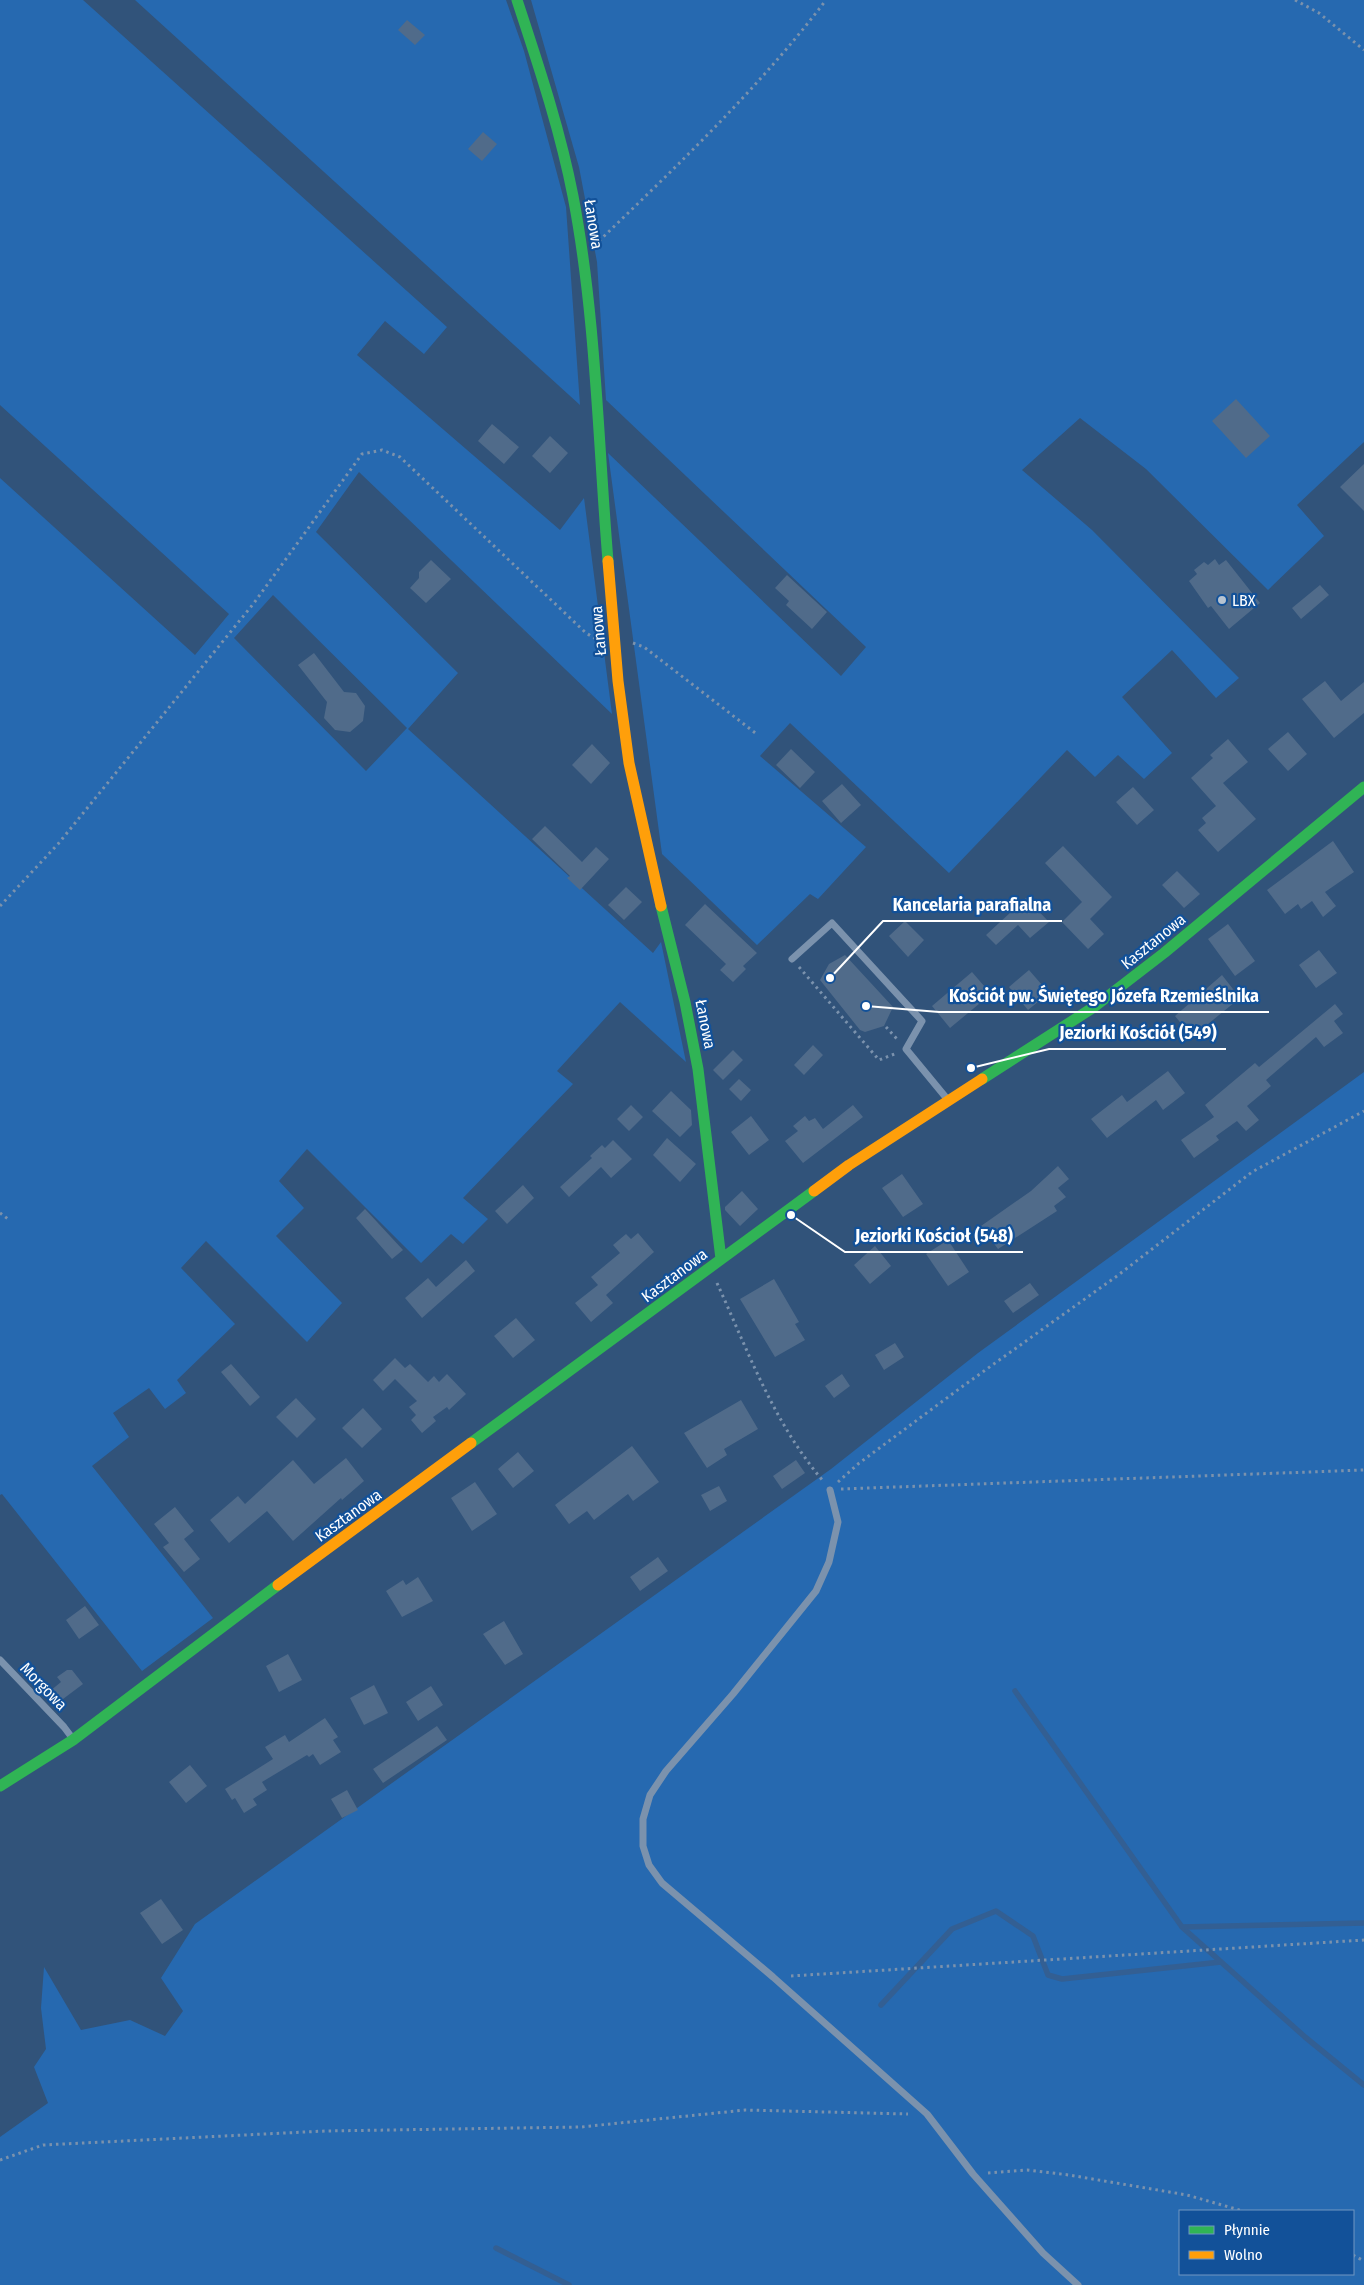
<svg xmlns="http://www.w3.org/2000/svg" width="1364" height="2285" viewBox="0 0 1364 2285" font-family="'Fira Sans Condensed',sans-serif">
<rect width="100%" height="100%" fill="#31537a"/>
<path fill="#2669b0" fill-rule="evenodd" d="M0 0H83L447 327 424 354 385 321 357 355 560 530 584 498 612 714 359 472 316 532 458 673 408 729 653 953 661 942 686 1062 620 1002 557 1071 573 1084 463 1198 488 1219 463 1244 451 1234 421 1263 307 1149 279 1181 304 1208 276 1236 342 1303 307 1342 206 1241 181 1268 235 1324 177 1380 186 1393 165 1409 149 1388 113 1413 129 1437 92 1466 213 1618 142 1671 2 1494 0 1495V478L195 655 229 614 0 405ZM273 595 407 728 366 771 234 638Z
M135 0H506L524 51 566 207 580 405Z
M531 0H1364V442L1297 505 1324 536 1268 590 1146 469 1080 418 1022 470 1092 530 1239 678 1216 698 1172 650 1122 697 1172 753 1144 779 1118 755 1095 777 1067 750 949 873 790 723 760 756 866 847 818 899 810 894 757 945 662 854 608 453 841 676 866 647 606 400 597 262 579 167Z
M1364 1072V2285H0V2137L48 2103 34 2067 46 2049 41 2008 44 1967 81 2030 130 2020 165 2036 183 2011 161 1978 195 1924 831 1469 978 1353ZM1180 2211H1353V2274H1180Z"/>
<g fill="none" stroke-linecap="round" stroke-linejoin="round">
<path stroke="#335f93" stroke-width="5.5" d="M1015 1691 1182 1927 1305 2037 1364 2085
M1182 1927 1364 1923
M881 2005 952 1929 996 1911 1033 1936 1048 1975 1062 1979 1221 1962
M496 2248 569 2285"/>
</g>
<path fill="#506b8a" d="M407 20 425 35 415 45 398 30Z
M483 132 497 144 482 161 468 149Z
M1236 399 1270 436 1246 458 1212 421Z
M492 424 519 447 504 464 478 441Z
M550 436 568 453 550 473 532 456Z
M1364 464V511L1340 487Z
M1215 559 1219 565 1226 560 1260 603 1229 629 1211 606 1208 608 1189 581 1197 574 1194 570 1204 562 1208 565Z
M431 560 451 579 426 603 410 588 419 578V572Z
M787 575 827 612 812 629 786 605 789 601 775 588Z
M1320 585 1329 595 1301 619 1292 608Z
M314 653 344 692 356 693 365 706 363 721 350 732 335 730 324 718 327 702 298 665Z
M1325 681 1341 701 1364 682V713L1334 738 1302 699Z
M1288 732 1307 754 1288 771 1268 749Z
M1228 739 1248 762 1223 783 1256 819 1218 852 1198 830 1206 823 1202 818 1216 806 1191 778 1213 758 1210 755Z
M592 744 610 763 591 784 572 765Z
M791 749 815 772 800 788 776 765Z
M842 784 861 805 841 823 822 801Z
M1133 787 1154 810 1137 825 1116 802Z
M545 826 582 862 596 847 609 859 580 890 567 878 570 876 532 839Z
M1333 841 1354 872 1325 892 1336 906 1323 917 1312 901 1301 909 1298 904 1285 914 1267 890Z
M1063 846 1112 897 1090 919 1104 934 1088 949 1062 922 1082 902 1045 863Z
M1177 871 1200 894 1184 908 1162 885Z
M626 887 642 902 624 920 608 905Z
M1026 898 1049 922 1030 938 1018 925 996 945 986 935Z
M705 904 757 953 743 966 746 969 733 982 720 970 726 964 685 925Z
M905 921 924 940 908 957 889 936Z
M1228 924 1255 961 1235 976 1208 939Z
M1319 950 1337 973 1316 988 1299 965Z
M845 955 893 1007 884 1026 865 1032 860 1030 820 980 829 964Z
M1029 970 1049 993 1028 1010 1009 987Z
M972 972 991 994 950 1028 932 1006Z
M1222 975 1240 998 1192 1037 1175 1016Z
M1335 1004 1343 1014 1334 1021 1343 1033 1324 1047 1316 1037 1266 1080 1271 1086 1247 1106 1259 1120 1246 1131 1237 1121 1216 1136 1219 1140 1194 1158 1181 1140 1214 1117 1205 1105 1255 1063 1259 1067Z
M813 1045 823 1055 804 1075 794 1065Z
M733 1050 743 1060 723 1080 713 1070Z
M1168 1071 1185 1093 1163 1110 1156 1100 1107 1138 1091 1119 1122 1095 1127 1102Z
M739 1079 751 1090 741 1101 729 1089Z
M671 1091 691 1110 692 1125 680 1137 652 1111Z
M631 1105 643 1117 629 1131 617 1119Z
M853 1105 863 1117 803 1163 785 1141 798 1131 793 1126 805 1116 809 1121 815 1118 823 1129Z
M751 1116 769 1140 749 1155 731 1132Z
M667 1138 696 1164 680 1182 653 1155Z
M613 1140 632 1159 611 1178 601 1167 569 1197 560 1187 592 1158 590 1156 602 1145 605 1148Z
M1058 1166 1069 1179 1058 1188 1066 1197 1054 1206 1057 1211 998 1249 981 1226 1031 1191Z
M902 1174 923 1204 903 1217 882 1188Z
M523 1185 534 1198 507 1224 495 1211Z
M742 1191 758 1209 740 1226 725 1210V1207Z
M365 1209 403 1250 392 1259 356 1218Z
M638 1233 654 1252 606 1295 613 1303 591 1322 575 1303 598 1285 591 1277 620 1253 613 1245 626 1234 631 1239Z
M948 1240 969 1272 948 1286 926 1254Z
M875 1246 891 1266 870 1284 854 1265Z
M466 1260 475 1271 422 1318 405 1298 428 1278 436 1287Z
M774 1279 799 1322 795 1324 805 1340 775 1357 740 1299Z
M1030 1283 1039 1295 1013 1313 1004 1301Z
M516 1318 535 1340 513 1358 494 1336Z
M895 1343 904 1357 884 1370 875 1355Z
M395 1358 405 1368 410 1364 428 1382 434 1376 439 1382 447 1374 466 1394 449 1410 447 1407 433 1417 436 1421 422 1433 411 1420 416 1415 409 1407 417 1401 395 1379 383 1391 373 1380Z
M231 1364 260 1397 250 1406 221 1372Z
M842 1374 850 1386 834 1398 825 1386Z
M296 1398 316 1419 297 1438 276 1417Z
M741 1400 758 1429 724 1449 727 1455 707 1468 684 1433Z
M363 1408 382 1429 362 1448 342 1428Z
M632 1446 659 1482 633 1501 628 1494 594 1520 587 1511 569 1524 555 1505Z
M518 1452 534 1471 513 1488 498 1469Z
M346 1458 364 1481 342 1500 341 1498 293 1541 267 1511 229 1543 210 1520 238 1496 245 1504 293 1460 314 1484Z
M796 1460 805 1473 782 1489 773 1476Z
M475 1482 497 1514 472 1531 451 1498Z
M719 1486 727 1501 710 1511 701 1495Z
M175 1507 194 1531 184 1539 200 1559 184 1572 163 1547 169 1543 154 1524Z
M658 1557 668 1571 640 1591 630 1577Z
M418 1577 433 1601 402 1617 386 1591 403 1580 406 1585Z
M85 1606 99 1625 79 1639 66 1620Z
M504 1621 523 1654 505 1665 483 1634Z
M288 1654 302 1680 279 1692 266 1666Z
M67 1670H72L83 1684 59 1702 50 1691 61 1682 57 1677Z
M374 1685 388 1713 364 1725 350 1698Z
M431 1686 443 1705 418 1721 406 1702Z
M325 1718 338 1737 333 1740 341 1752 320 1765 313 1754 309 1757 307 1755 262 1782 267 1790 253 1799 257 1805 244 1813 235 1798 232 1800 225 1789 273 1759 265 1747 285 1735 289 1742Z
M437 1726 447 1740 383 1783 373 1769Z
M190 1765 207 1786 186 1803 169 1782Z
M347 1790 358 1810 342 1818 331 1799Z
M161 1899 183 1930 162 1944 140 1913Z"/>
<g fill="none" stroke-linecap="round" stroke-linejoin="round">
<path stroke="#7b92ad" stroke-width="3" stroke-dasharray="2.5 4" stroke-linecap="butt" d="M1295 0 1319 13 1364 50
M599 241C678 165 759 88 826 0
M633 643 644 647 758 735
M0 906 58 844 254 603 362 454 382 450 400 457 586 633 596 639
M799 967 879 1060 897 1053
M886 1027 897 1039
M0 1213 8 1219
M717 1283C748 1351 774 1424 824 1482
M838 1482 858 1464 963 1386 1117 1276 1252 1172 1364 1111
M841 1489 1364 1470
M791 1976 1364 1940
M0 2160 43 2145 325 2131 581 2127 745 2110 908 2114
M988 2173 1027 2170 1069 2175 1187 2195 1243 2211
M1353 2255 1364 2261"/>
<path stroke="#7b92ad" stroke-width="7" d="M792 959 832 923 922 1021 906 1049 948 1100
M830 1490 838 1522 829 1562 816 1591 733 1694 666 1771 650 1795 643 1819V1846L649 1865 662 1883 773 1977 927 2114 973 2174 1043 2253 1078 2285
M0 1660 64 1727 73 1739"/>
<path stroke="#30b455" stroke-width="11" d="M517 0C538 64 560 129 573 196 596 316 598 440 608 561
M661 906 685 1002 698 1069 721 1259
M982 1079 1094 1007 1164 953 1364 787
M471 1443 814 1191
M0 1786 73 1740 278 1585"/>
<path stroke="#ff9f0a" stroke-width="11" d="M608 561 618 681 629 763 661 906
M814 1191 849 1165 982 1079
M278 1585 471 1443"/>
</g>
<circle fill="#b7c3d0" stroke="#125199" stroke-width="2" cx="1222" cy="600" r="5"/>
<g text-anchor="middle" stroke-width="4.5" stroke-linejoin="round" paint-order="stroke">
<g font-size="16" fill="#fff" stroke="#125199">
<text transform="translate(594 224) rotate(81)" y="6">Łanowa</text>
<text transform="translate(598 631) rotate(-95)" y="6">Łanowa</text>
<text transform="translate(1153 941) rotate(-39)" y="6">Kasztanowa</text>
<text transform="translate(706 1024) rotate(79)" y="6">Łanowa</text>
<text transform="translate(674 1275) rotate(-37)" y="6">Kasztanowa</text>
<text transform="translate(348 1515) rotate(-36)" y="6">Kasztanowa</text>
<text transform="translate(44 1686) rotate(46)" y="6">Morgowa</text>
</g>
<g font-size="16" fill="#fff" stroke="#125199" text-anchor="start">
<text x="1232" y="606">LBX</text>
</g>
</g>
<path fill="none" stroke="#fff" stroke-width="2" d="M830 978L883 921H1062M866 1006L939 1012H1269M971 1068L1049 1049H1226M791 1215L845 1252H1023"/>
<g fill="#fff" stroke="#125199" stroke-width="2">
<circle cx="830" cy="978" r="5"/>
<circle cx="866" cy="1006" r="5"/>
<circle cx="971" cy="1068" r="5"/>
<circle cx="791" cy="1215" r="5"/>
</g>
<g font-size="18" text-anchor="middle" font-weight="bold" fill="#fff" stroke="#125199" stroke-width="4.5" stroke-linejoin="round" paint-order="stroke">
<text x="972" y="911">Kancelaria parafialna</text>
<text x="1104" y="1002">Kościół pw. Świętego Józefa Rzemieślnika</text>
<text x="1138" y="1039">Jeziorki Kościół (549)</text>
<text x="934" y="1242">Jeziorki Kościoł (548)</text>
</g>
<rect x="1179" y="2210" width="175" height="65" fill="#125199" stroke="#7197c2"/>
<rect x="1189" y="2226" width="25" height="8" fill="#30b455" stroke="#7197c2"/>
<text x="1224" y="2235" font-size="15" fill="#ffffff">Płynnie</text>
<rect x="1189" y="2251" width="25" height="8" fill="#ff9f0a" stroke="#7197c2"/>
<text x="1224" y="2260" font-size="15" fill="#ffffff">Wolno</text>
</svg>
